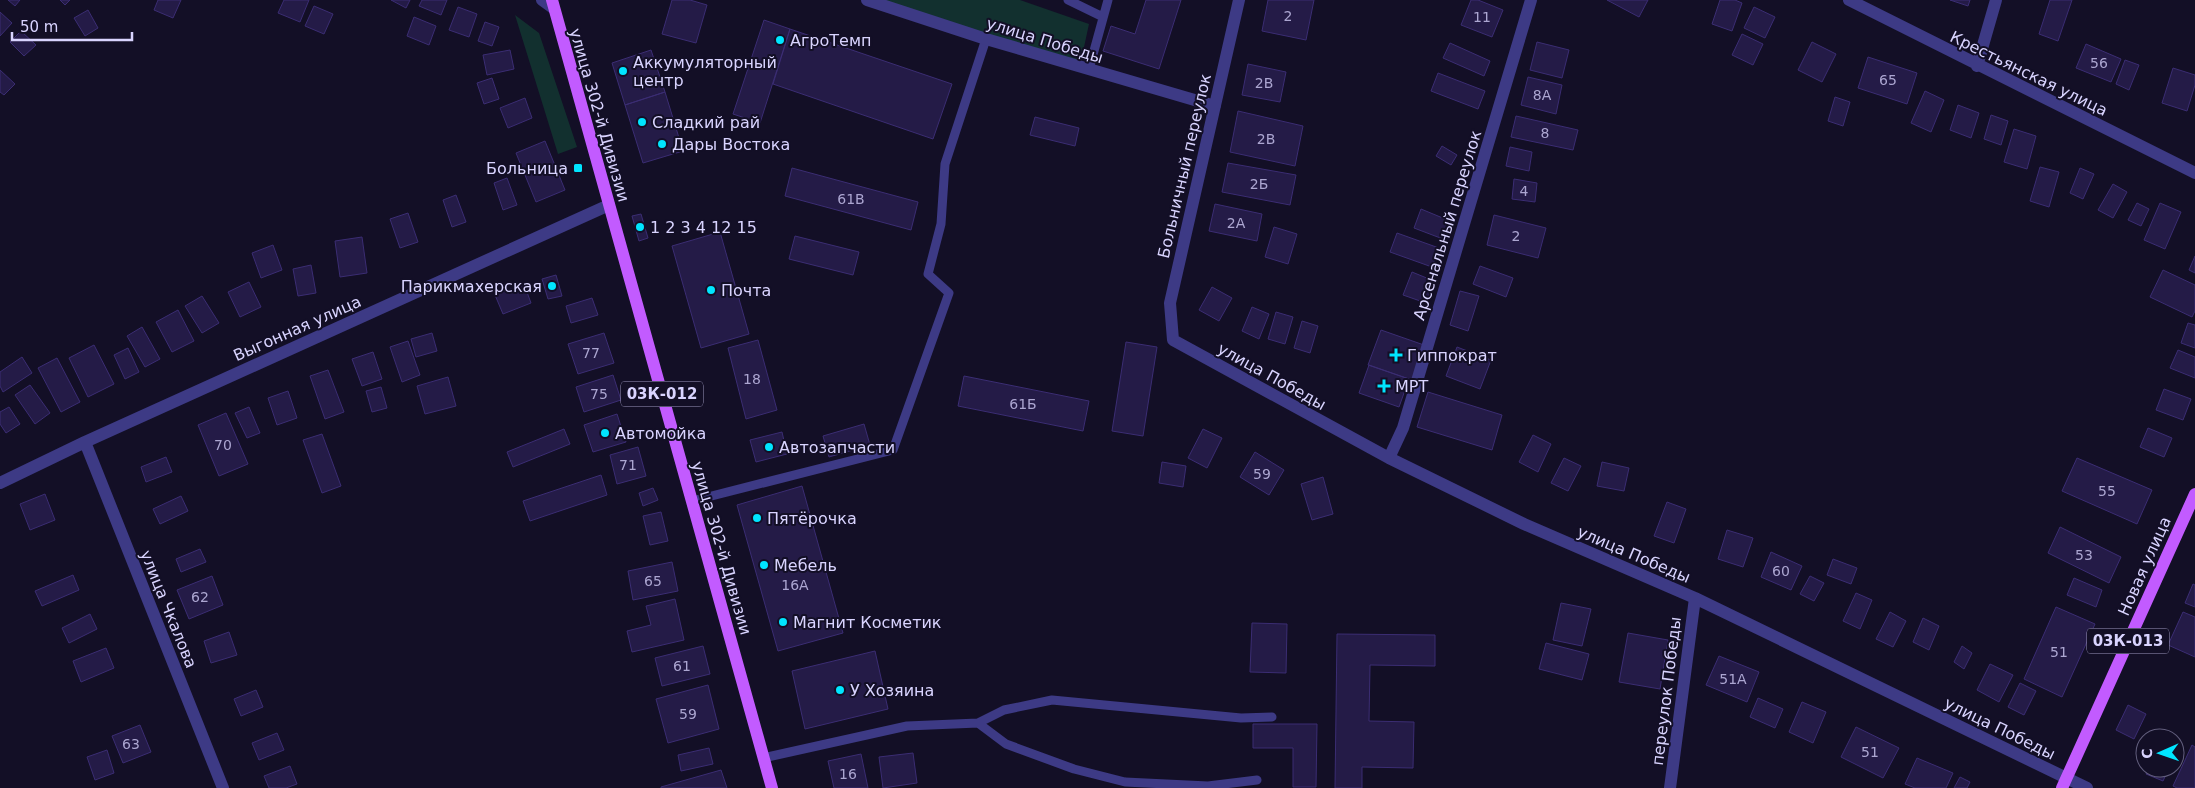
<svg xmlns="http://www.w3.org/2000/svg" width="2195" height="788" viewBox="0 0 2195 788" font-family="'DejaVu Sans',sans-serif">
<rect width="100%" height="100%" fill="#130f26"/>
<path fill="#12302f" d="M869 0H1020L1089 24 1081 61Z
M515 15 539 33 577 147 558 154Z"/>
<path fill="#241b47" stroke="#3b2d73" d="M8 0H20L15 6Z
M60 0H70L65 5Z
M158 0H181L173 18 154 10Z
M284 0H309L300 22 278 13Z
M391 0H410L406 8Z
M422 0H447L441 15 419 6Z
M672 0H690L707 5 696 43 662 34Z
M1146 0H1181L1159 69 1103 51 1111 26 1135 34Z
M1268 0H1314L1306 40 1262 31Z
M1471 0H1478L1503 10 1492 37 1461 25Z
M1607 0H1648L1639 17Z
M1720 0H1735L1742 3 1732 31 1712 24Z
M1950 0H1970L1968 6Z
M2050 0H2072L2058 41 2039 34Z
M314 6 333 14 324 34 305 26Z
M458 7 477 14 469 37 449 30Z
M1754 7 1775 17 1765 38 1744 28Z
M88 10 98 28 85 36 74 18Z
M0 12 12 23 0 36Z
M414 17 436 26 429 45 407 36Z
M764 20 790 29 760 123 733 114Z
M485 22 499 27 492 46 478 41Z
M790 29 952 84 933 139 773 84Z
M21 31 36 45 24 56 10 42Z
M1742 34 1763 44 1753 65 1732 55Z
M1537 42 1569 50 1562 78 1530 70Z
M1812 42 1836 54 1822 82 1798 70Z
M1450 43 1490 61 1484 76 1443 58Z
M2086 44 2121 59 2111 82 2076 68Z
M510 50 514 69 487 75 483 55Z
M651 50 665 92 625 105 612 63Z
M1868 57 1917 73 1907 104 1858 88Z
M2125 60 2139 65 2129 90 2116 84Z
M1248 64 1286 72 1280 102 1242 95Z
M2173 68 2195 75V85L2187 111 2162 103Z
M0 70 15 84 4 95 0 92Z
M1438 73 1485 91 1478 109 1431 91Z
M1528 77 1562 85 1556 114 1521 105Z
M492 78 499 99 484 104 477 83Z
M1925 91 1944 100 1931 132 1911 123Z
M665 92 683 151 643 163 625 105Z
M1835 97 1850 102 1843 126 1828 121Z
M525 98 532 118 508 128 500 108Z
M1958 105 1979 113 1971 138 1950 130Z
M1238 111 1303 126 1295 166 1230 152Z
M1991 115 2008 121 2001 145 1984 139Z
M1516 116 1578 130 1573 150 1511 137Z
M1035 117 1079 128 1075 146 1030 135Z
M2014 129 2036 136 2027 169 2004 162Z
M545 141 565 190 536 202 516 153Z
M1442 146 1457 155 1451 165 1436 156Z
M1510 147 1532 152 1529 171 1506 166Z
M1228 163 1296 175 1290 205 1222 192Z
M2040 167 2059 172 2049 207 2030 201Z
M792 168 918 202 911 230 785 196Z
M2080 168 2094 174 2083 199 2070 193Z
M507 178 517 205 503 210 494 183Z
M1514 179 1537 183 1535 202 1512 199Z
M2113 184 2127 192 2113 218 2098 210Z
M456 195 466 222 452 227 443 200Z
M2137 203 2149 209 2141 226 2128 220Z
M2160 203 2181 212 2165 249 2144 240Z
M1215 204 1262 214 1257 241 1209 231Z
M1421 209 1450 221 1443 239 1414 228Z
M408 213 418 242 400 248 390 219Z
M641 214 648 238 639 241 632 216Z
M1494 215 1546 228 1538 258 1487 245Z
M1274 227 1297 234 1288 264 1265 257Z
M720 232 749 334 701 348 672 246Z
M1397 233 1439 248 1432 267 1390 252Z
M795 236 859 252 853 275 789 259Z
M362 237 367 273 340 277 335 241Z
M273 245 282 270 261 278 252 253Z
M2195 256V273L2189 270Z
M311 265 316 293 298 296 293 269Z
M1480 266 1513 278 1506 297 1473 284Z
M2163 270 2195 285V311L2192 317 2150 297Z
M1412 272 1434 281 1426 303 1403 295Z
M556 275 562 296 548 299 542 279Z
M249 282 261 307 240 317 228 292Z
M524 284 531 303 503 314 495 295Z
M1212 287 1232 298 1219 321 1199 310Z
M1460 291 1479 296 1468 331 1450 325Z
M202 296 219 323 202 333 185 306Z
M592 298 598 315 571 323 566 306Z
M1252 307 1269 314 1259 339 1242 331Z
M178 310 194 341 172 352 156 322Z
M1276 312 1293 317 1285 344 1268 339Z
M1302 321 1318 326 1310 353 1294 348Z
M2188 323 2195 325V348L2181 343Z
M142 327 160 359 145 367 127 336Z
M1381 330 1424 345 1412 380 1368 365Z
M432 333 437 351 416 357 411 339Z
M604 333 614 363 578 374 568 344Z
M758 340 777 410 746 419 728 348Z
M408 341 420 375 402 382 390 347Z
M1126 342 1157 347 1143 436 1112 431Z
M94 345 114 384 88 397 69 358Z
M1457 347 1491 360 1480 389 1446 376Z
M128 348 139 372 125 379 114 355Z
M2178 350 2195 357V378L2170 368Z
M373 352 382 379 362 386 352 359Z
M22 357 32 373 3 392 0 386V372Z
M57 358 80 402 61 412 38 368Z
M1369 365 1409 379 1399 407 1359 393Z
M328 370 344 412 325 419 310 376Z
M613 375 621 400 584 412 576 387Z
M964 376 1089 401 1083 431 958 406Z
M448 377 456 406 425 414 417 386Z
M30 385 50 413 35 424 15 395Z
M381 387 387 408 372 412 366 391Z
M2164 389 2191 399 2183 420 2156 410Z
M288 391 297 418 277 425 268 398Z
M1428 392 1502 415 1492 450 1417 427Z
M9 407 20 424 6 433 0 424V412Z
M249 407 260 433 247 438 235 413Z
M226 413 248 464 219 476 198 425Z
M617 414 626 442 593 452 584 425Z
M864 424 870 445 829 457 823 436Z
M2148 428 2172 438 2164 457 2140 447Z
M564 429 570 444 513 467 507 452Z
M1203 429 1222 438 1207 468 1188 458Z
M782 432 787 454 756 462 750 440Z
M322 434 341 486 322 493 303 440Z
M1533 435 1551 444 1538 472 1519 462Z
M638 447 646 476 617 484 610 455Z
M1255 452 1284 470 1269 495 1240 477Z
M166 457 172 472 146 482 141 467Z
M1564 458 1581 466 1568 491 1551 483Z
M2077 458 2152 490 2137 524 2062 491Z
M1162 462 1186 466 1183 487 1159 483Z
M1602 462 1629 468 1624 491 1597 486Z
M601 475 607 495 530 521 523 501Z
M1323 477 1333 514 1312 520 1301 484Z
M802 486 843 633 778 651 737 505Z
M653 488 658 500 643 506 639 493Z
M45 494 55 520 30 530 20 504Z
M181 496 188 511 160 524 153 509Z
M1667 502 1686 509 1674 543 1654 536Z
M661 512 668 541 650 545 643 516Z
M2060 527 2121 557 2109 583 2048 553Z
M1727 530 1753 538 1743 567 1718 559Z
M200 549 206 562 181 572 176 559Z
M1771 552 1802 566 1791 590 1761 577Z
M1833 559 1857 568 1851 584 1827 575Z
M672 562 678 591 633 600 628 571Z
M73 575 79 590 42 606 35 591Z
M212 576 223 605 189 619 177 590Z
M1810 576 1824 583 1814 601 1800 594Z
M2074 578 2102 590 2096 607 2067 595Z
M2193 584 2195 585V607L2185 603Z
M1856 593 1872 600 1860 629 1843 621Z
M675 599 684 640 632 652 627 631 651 625 646 606Z
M1561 603 1591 609 1582 646 1553 640Z
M2056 607 2095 624 2062 697 2024 679Z
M1890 612 1906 621 1893 647 1876 639Z
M2183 612 2195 617V657L2168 645Z
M90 614 97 629 69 643 62 628Z
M1923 618 1939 626 1929 650 1913 642Z
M1252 623 1287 624 1286 673 1250 672Z
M229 632 237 655 211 663 204 641Z
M1628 633 1668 640 1660 689 1619 682Z
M1337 634 1435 635V666L1370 665 1369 721 1414 722 1413 768 1362 767V788H1335Z
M1546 643 1589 654 1582 680 1539 669Z
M703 646 710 674 662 686 655 658Z
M1962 646 1972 653 1964 669 1954 662Z
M106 648 114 668 81 682 73 661Z
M875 651 888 709 805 729 792 671Z
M1719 656 1759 672 1747 702 1706 685Z
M1990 664 2013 675 1999 702 1977 690Z
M2020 683 2036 691 2024 715 2008 707Z
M708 685 719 729 668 743 656 699Z
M256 690 263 707 241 716 234 699Z
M1758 698 1783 709 1775 728 1750 717Z
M1802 702 1826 712 1813 743 1789 732Z
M2128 705 2146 714 2134 739 2116 730Z
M1253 724H1317L1316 787H1293V748H1253Z
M140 725 151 752 123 763 112 736Z
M1856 727 1899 748 1883 778 1841 757Z
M277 733 284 750 259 760 252 743Z
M2192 745 2195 747V788H2177L2173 786Z
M709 748 713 764 681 771 678 755Z
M107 750 114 773 95 780 87 757Z
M913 753 917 783 883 788 879 757Z
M861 754 868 788H834L828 761Z
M1917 758 1953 773 1946 788H1915L1905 784Z
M290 766 297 784 286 788H269L264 776Z
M2149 768H2169L2163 781 2146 774Z
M721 770 727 788H661V787Z
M1960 777 1970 782 1967 788H1954Z"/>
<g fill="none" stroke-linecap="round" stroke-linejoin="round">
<path stroke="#3d3a85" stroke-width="9" d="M1068 0 1103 17
M1089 69 1108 0
M692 501 893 450 949 293 928 274 941 224 945 164 986 39
M978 723 1004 710 1052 700 1241 718 1272 717
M763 758 907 726 978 723 1006 744 1074 769 1125 782 1208 786 1257 780"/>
<path stroke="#3d3a85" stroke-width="12" d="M542 0 553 8
M867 0 986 39 1215 106
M1239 0 1170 303 1173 340 1389 458 1524 524 1695 598 2087 788
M1849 0 2195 173
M1977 66 1996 0
M85 442 223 788
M1389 458 1403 428 1531 0
M0 483 85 442 609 205
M1670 788 1695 598"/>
<path stroke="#c25bff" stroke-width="12" d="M552 0 772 788
M2062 788 2195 494"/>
</g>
<g fill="#00e5ff" stroke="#130f26" stroke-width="2">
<circle cx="780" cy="40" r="5"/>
<circle cx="623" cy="71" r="5"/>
<circle cx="642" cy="122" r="5"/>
<circle cx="662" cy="144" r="5"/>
<rect x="573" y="163" width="10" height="10" rx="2.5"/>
<circle cx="640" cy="227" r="5"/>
<circle cx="552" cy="286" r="5"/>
<circle cx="711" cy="290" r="5"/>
<path d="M1393.5 347.5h5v5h5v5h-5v5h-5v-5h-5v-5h5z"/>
<path d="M1381.5 378.5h5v5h5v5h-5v5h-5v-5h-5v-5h5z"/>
<circle cx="605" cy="433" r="5"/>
<circle cx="769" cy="447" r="5"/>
<circle cx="757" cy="518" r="5"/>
<circle cx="764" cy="565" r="5"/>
<circle cx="783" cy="622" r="5"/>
<circle cx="840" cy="690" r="5"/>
</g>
<g text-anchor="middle" stroke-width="4" stroke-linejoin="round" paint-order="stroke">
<g font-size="14" fill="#aca6d1">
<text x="1288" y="21">2</text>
<text x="1482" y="22">11</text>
<text x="2099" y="68">56</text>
<text x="1888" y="85">65</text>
<text x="1264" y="88">2В</text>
<text x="1542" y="100">8А</text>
<text x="1545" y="138">8</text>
<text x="1266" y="144">2В</text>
<text x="1259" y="189">2Б</text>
<text x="1524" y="196">4</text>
<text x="851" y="204">61В</text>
<text x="1236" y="228">2А</text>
<text x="1516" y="241">2</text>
<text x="591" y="358">77</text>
<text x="752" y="384">18</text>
<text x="599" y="399">75</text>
<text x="1023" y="409">61Б</text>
<text x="223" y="450">70</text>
<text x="628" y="470">71</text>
<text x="1262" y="479">59</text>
<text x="2107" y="496">55</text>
<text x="2084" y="560">53</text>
<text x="1781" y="576">60</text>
<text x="653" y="586">65</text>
<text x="795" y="590">16А</text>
<text x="200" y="602">62</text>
<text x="2059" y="657">51</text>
<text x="682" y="671">61</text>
<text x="1733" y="684">51А</text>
<text x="688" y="719">59</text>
<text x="131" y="749">63</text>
<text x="1870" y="757">51</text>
<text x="848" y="779">16</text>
</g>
<g fill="#130f26" stroke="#9e99be" stroke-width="1">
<rect x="621" y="381.5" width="82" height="25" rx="4"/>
<rect x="2087" y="628.5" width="82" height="25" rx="4"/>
</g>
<g font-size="15" font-weight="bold" fill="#d9d4ff">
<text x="662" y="399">03К-012</text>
<text x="2128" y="646">03К-013</text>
</g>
<g font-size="16" fill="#d9d4ff" stroke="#130f26" text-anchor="start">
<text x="790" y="46">АгроТемп</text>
<text x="633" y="68">Аккумуляторный<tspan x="633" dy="18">центр</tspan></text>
<text x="652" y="128">Сладкий рай</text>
<text x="672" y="150">Дары Востока</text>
<text x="568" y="174" text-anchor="end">Больница</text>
<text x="650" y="233">1 2 3 4 12 15</text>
<text x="542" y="292" text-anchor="end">Парикмахерская</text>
<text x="721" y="296">Почта</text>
<text x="1407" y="361">Гиппократ</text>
<text x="1395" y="392">МРТ</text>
<text x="615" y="439">Автомойка</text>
<text x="779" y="453">Автозапчасти</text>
<text x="767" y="524">Пятёрочка</text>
<text x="774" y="571">Мебель</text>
<text x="793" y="628">Магнит Косметик</text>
<text x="850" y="696">У Хозяина</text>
</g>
<g font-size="16" fill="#d9d4ff" stroke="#130f26">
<text transform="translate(1045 40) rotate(17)" y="6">улица Победы</text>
<text transform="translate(2029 73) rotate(26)" y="6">Крестьянская улица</text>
<text transform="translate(600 115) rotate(74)" y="6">улица 302-й Дивизии</text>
<text transform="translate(1184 166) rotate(-77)" y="6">Больничный переулок</text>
<text transform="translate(1447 225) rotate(-73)" y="6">Арсенальный переулок</text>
<text transform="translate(297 328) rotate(-24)" y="6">Выгонная улица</text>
<text transform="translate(1272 376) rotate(29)" y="6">улица Победы</text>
<text transform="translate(722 548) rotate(74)" y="6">улица 302-й Дивизии</text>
<text transform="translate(1634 554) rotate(23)" y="6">улица Победы</text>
<text transform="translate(2144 566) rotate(-66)" y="6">Новая улица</text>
<text transform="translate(169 609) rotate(68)" y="6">улица Чкалова</text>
<text transform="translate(1666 691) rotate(-83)" y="6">переулок Победы</text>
<text transform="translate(2000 728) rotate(26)" y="6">улица Победы</text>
</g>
</g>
<g transform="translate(2160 753) rotate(268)"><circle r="24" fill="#130f26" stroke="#625e7d"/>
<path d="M0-4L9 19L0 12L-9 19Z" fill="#00e5ff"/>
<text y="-8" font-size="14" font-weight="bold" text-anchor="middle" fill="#d9d4ff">С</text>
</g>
<path d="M12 32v8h120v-8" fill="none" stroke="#d9d4ff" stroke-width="2.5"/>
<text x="20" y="32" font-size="15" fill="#d9d4ff" stroke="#130f26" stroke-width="4" paint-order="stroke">50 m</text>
</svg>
